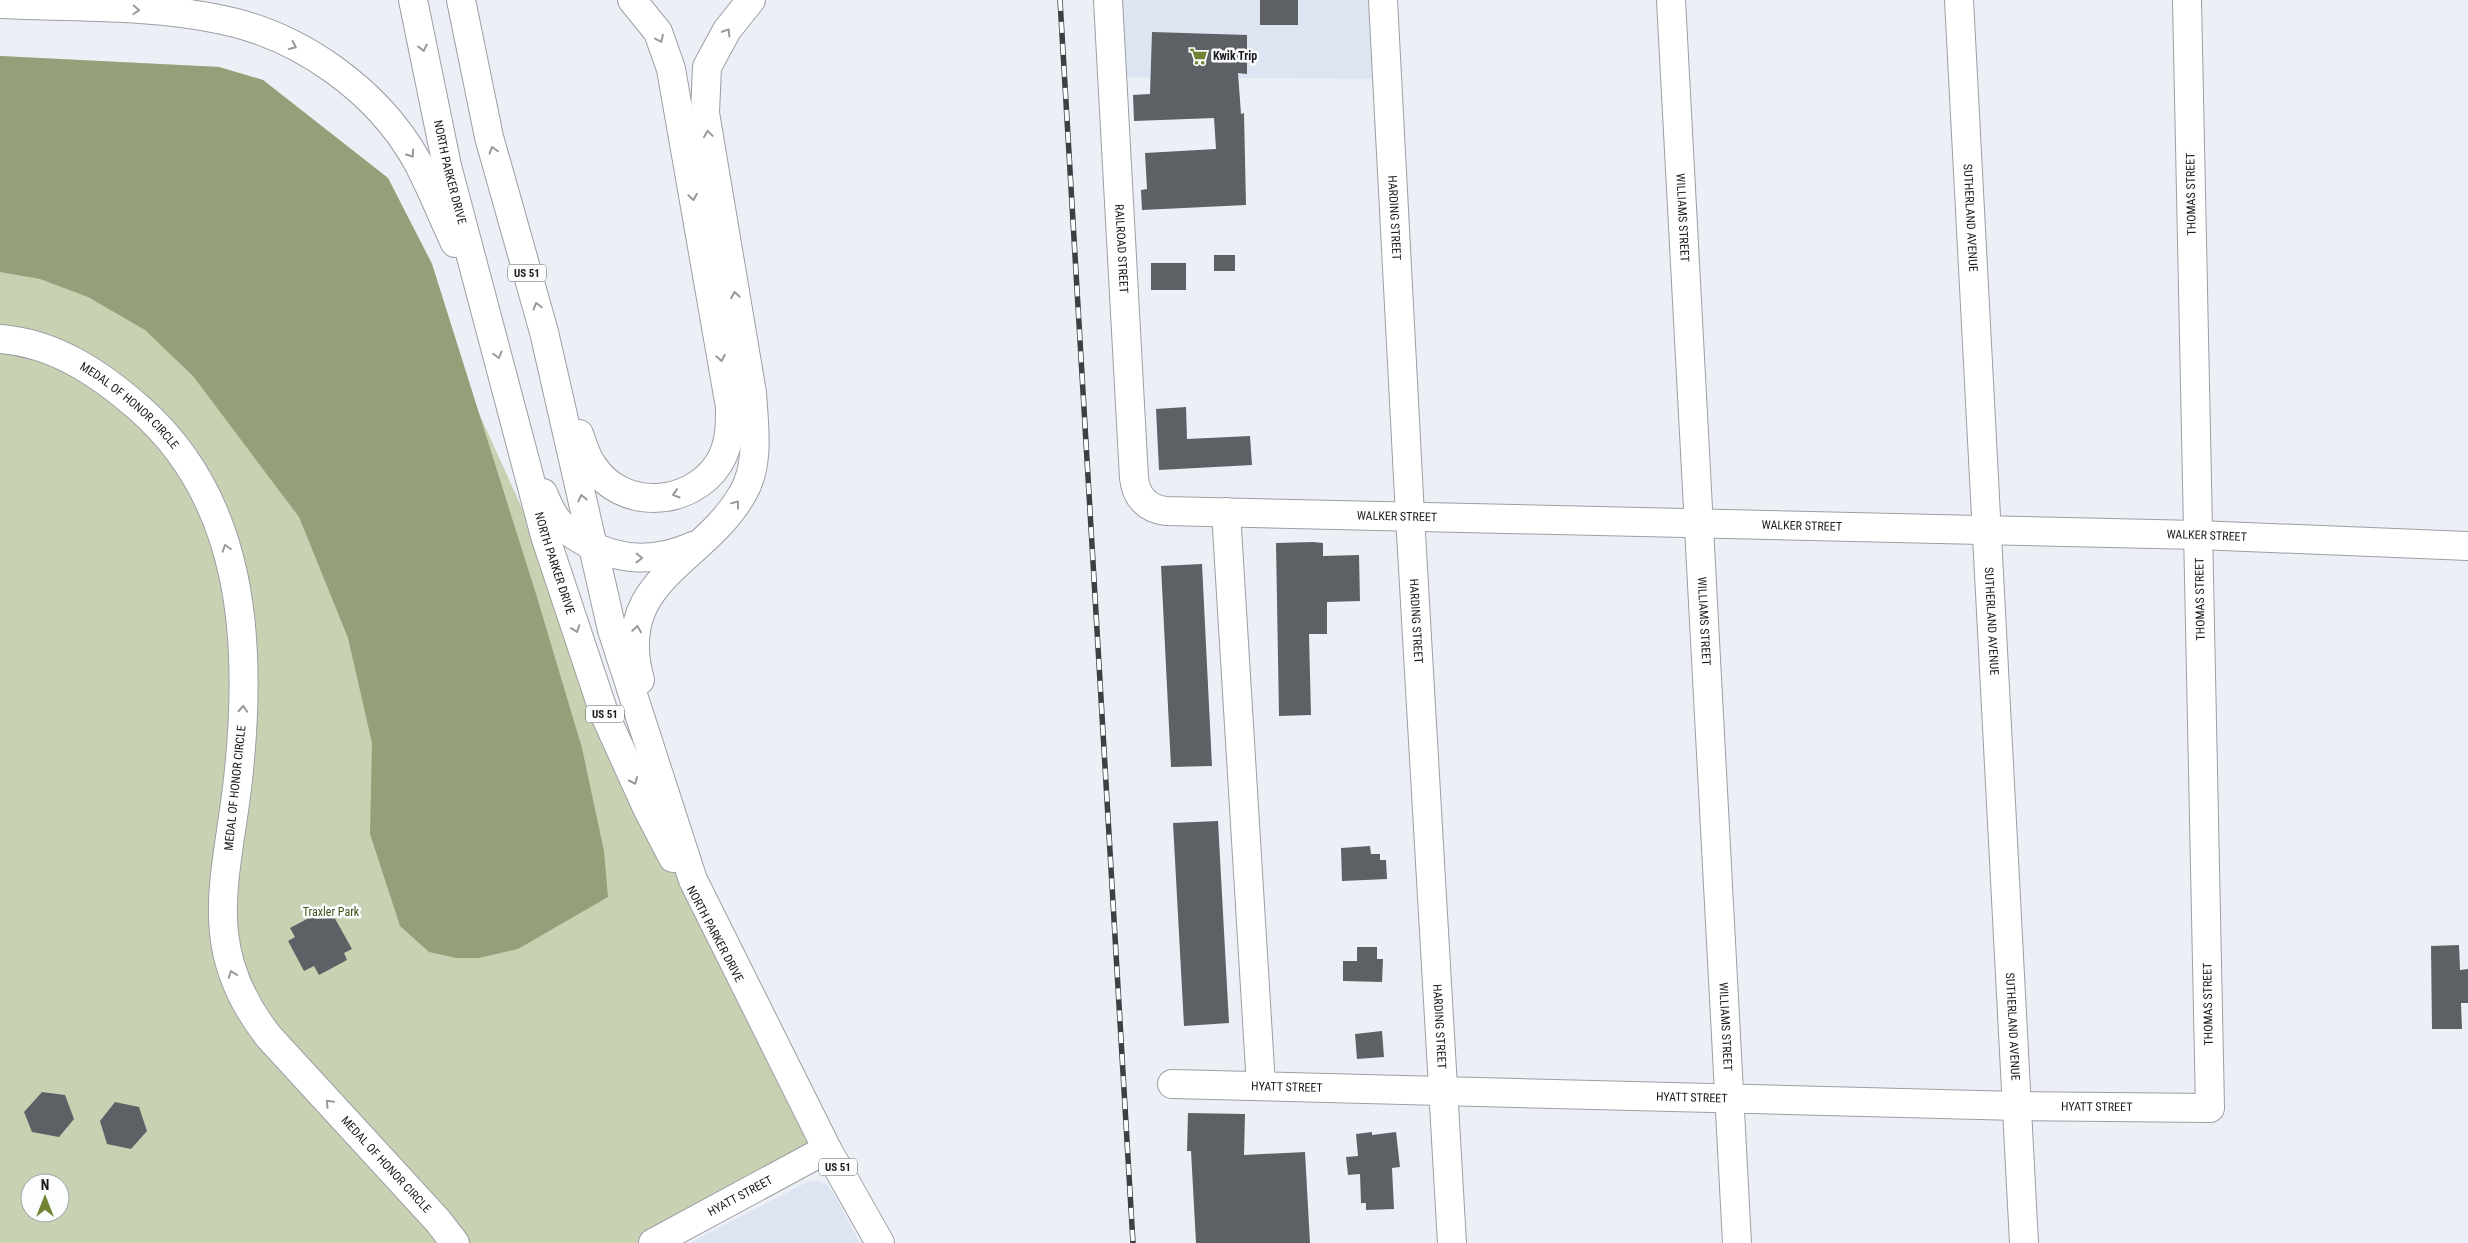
<svg xmlns="http://www.w3.org/2000/svg" width="2468" height="1243" viewBox="0 0 2468 1243" font-family="'Roboto Condensed',sans-serif">
<rect width="100%" height="100%" fill="#ecf0f6"/>
<path fill="#dce5f1" d="M1108 0H1383L1386 79 1112 77Z
M809 1181H819L826 1184 834 1194 860 1243H690Z"/>
<path fill="#c8d2b3" fill-rule="evenodd" d="M0 56 219 67 263 80 388 178 432 264 478 411 570 614 604 713 827 1149 653 1243H0ZM30 1183H60V1213H30Z"/>
<path fill="#95a07a" d="M0 56 219 67 263 80 388 178 432 264 536 594 582 748 604 851 608 897 518 949 479 958H456L429 952 400 926 370 834 372 743 348 638 299 517 193 376 145 330 88 297 40 279 0 272Z"/>
<path fill="#5d6166" d="M1260 0H1298V25H1260Z
M1152 32 1247 35V74L1238 73 1241 114 1244 113 1246 205 1142 210 1141 190 1147 189 1145 153 1216 149 1214 118 1134 121 1133 95 1150 94Z
M1214 255H1235V271H1214Z
M1151 263H1186V290H1151Z
M1186 407 1187 439 1250 436 1252 465 1159 470 1156 409Z
M1313 542 1323 543V556L1359 555 1360 601 1327 602V634H1309L1311 715 1279 716 1276 543Z
M1202 564 1212 766 1171 767 1161 566Z
M1218 821 1229 1023 1184 1026 1173 823Z
M1370 846 1371 854H1380V860H1386L1387 879 1342 881 1341 848Z
M322 911 326 919 333 915 352 949 344 953 347 960 319 975 314 966 304 971 288 941 295 937 290 928Z
M2459 945 2460 970 2468 969V1003H2461L2462 1029H2432L2431 946Z
M1357 947H1377V959H1383L1382 982 1343 981V961H1357Z
M1382 1031 1384 1057 1357 1059 1355 1034Z
M42 1092 65 1095 74 1119 59 1137 32 1132 24 1112Z
M115 1102 139 1107 147 1131 131 1149 107 1144 100 1121Z
M1188 1113 1245 1114 1244 1155 1305 1152 1310 1243H1196L1191 1151H1187Z
M1372 1132V1135L1396 1132 1400 1167 1392 1168 1394 1209 1366 1210V1203H1361L1360 1174 1348 1175 1346 1157 1358 1156 1356 1134Z"/>
<g fill="none" stroke-linecap="round" stroke-linejoin="round">
<defs>
<g id="minor">
<path id="s1" d="M1108 0 1134 478C1136 497 1147 509 1166 511L2198 535 2468 546"/>
<path id="s2" d="M1383 0 1410 516 1452 1243"/>
<path id="s3" d="M1671 0 1737 1243"/>
<path id="s4" d="M1959 0 2024 1243"/>
<path id="s5" d="M0 339C54 343 99 373 139 408 244 500 252 640 239 770 229 874 196 945 269 1037L438 1221 455 1243"/>
<path d="M1226 512 1261 1086"/>
<path id="s6" d="M1172 1084 2017 1106 2210 1108 2187 0"/>
<path id="s7" d="M653 1243 827 1149"/>
</g>
<g id="major">
<path id="s8" d="M413 0 447 166 545 536 604 713 647 808 673 858"/>
<path d="M461 0 489 137 544 332 612 630 693 880 827 1149 880 1243"/>
<path d="M0 4C74 8 150 4 223 20 301 36 378 91 417 161 431 187 442 216 455 243"/>
<path d="M579 434C583 445 586 457 593 466 622 511 691 507 719 463 730 445 730 427 730 407L671 69 658 32 632 0"/>
<path d="M543 493C547 502 551 513 558 521 565 530 575 536 585 542 620 562 657 562 693 546"/>
<path d="M640 680C612 579 703 564 743 493 760 464 754 425 752 393L705 113 707 67 727 30 751 0"/>
</g>
</defs>
<use href="#minor" stroke="#9b9fa4" stroke-width="30"/>
<use href="#major" stroke="#9b9fa4" stroke-width="30"/>
<use href="#minor" stroke="#fff" stroke-width="28"/>
<use href="#major" stroke="#fff" stroke-width="28"/>
<defs>
<path id="rail" d="M1060 0 1133 1243"/>
</defs>
<use href="#rail" stroke="#3d3f42" stroke-width="5.5"/>
<use href="#rail" stroke="#fcfdfe" stroke-width="4" stroke-dasharray="11" stroke-linecap="butt"/>
</g>
<defs><path id="oneway-chevron" d="M-2-3.5L2.5 0L-2 3.5" fill="none" stroke-width="1.6" stroke-linecap="round" stroke-linejoin="round" transform="scale(1.25)"/></defs>
<g stroke="#98999a">
<use href="#oneway-chevron" transform="translate(136 10) rotate(3)"/>
<use href="#oneway-chevron" transform="translate(727 32) rotate(-58)"/>
<use href="#oneway-chevron" transform="translate(660 39) rotate(65)"/>
<use href="#oneway-chevron" transform="translate(293 46) rotate(25)"/>
<use href="#oneway-chevron" transform="translate(423 48) rotate(78)"/>
<use href="#oneway-chevron" transform="translate(708 134) rotate(-98)"/>
<use href="#oneway-chevron" transform="translate(493 150) rotate(-106)"/>
<use href="#oneway-chevron" transform="translate(411 154) rotate(55)"/>
<use href="#oneway-chevron" transform="translate(693 197) rotate(80)"/>
<use href="#oneway-chevron" transform="translate(735 295) rotate(-100)"/>
<use href="#oneway-chevron" transform="translate(537 306) rotate(-106)"/>
<use href="#oneway-chevron" transform="translate(498 355) rotate(75)"/>
<use href="#oneway-chevron" transform="translate(721 358) rotate(80)"/>
<use href="#oneway-chevron" transform="translate(676 494) rotate(163)"/>
<use href="#oneway-chevron" transform="translate(582 498) rotate(-103)"/>
<use href="#oneway-chevron" transform="translate(736 504) rotate(-53)"/>
<use href="#oneway-chevron" transform="translate(226 548) rotate(-108)"/>
<use href="#oneway-chevron" transform="translate(639 558) rotate(1)"/>
<use href="#oneway-chevron" transform="translate(576 629) rotate(71)"/>
<use href="#oneway-chevron" transform="translate(637 629) rotate(-81)"/>
<use href="#oneway-chevron" transform="translate(243 709) rotate(-87)"/>
<use href="#oneway-chevron" transform="translate(634 781) rotate(66)"/>
<use href="#oneway-chevron" transform="translate(232 974) rotate(-110)"/>
<use href="#oneway-chevron" transform="translate(329 1103) rotate(-133)"/>
</g>
<defs>
<symbol id="supermarket-bare" viewBox="-9 -9 18 18"><path d="M-6-5.5h2.5l.6 2H6L4.5 2H-2.5L-4.4-4H-6ZM-1.5 3.2a1.3 1.3 0 1 0 .1 0ZM3 3.2a1.3 1.3 0 1 0 .1 0Z" fill="#718434" stroke="#fcfdfe" stroke-width="2.5" paint-order="stroke"/></symbol>
</defs>
<g fill-rule="evenodd">
<use href="#supermarket-bare" x="1186" y="44" width="25" height="25"/>
</g>
<g text-anchor="middle" stroke-width="5" stroke-linejoin="round" paint-order="stroke">
<g fill="#fcfdfe" stroke="#5e6061" stroke-width="1">
<rect x="508" y="264.5" width="38" height="17" rx="4"/>
<rect x="586" y="705.5" width="38" height="17" rx="4"/>
<rect x="819" y="1158.5" width="38" height="17" rx="4"/>
</g>
<g font-size="11" font-weight="bold" fill="#1a1c1e">
<text x="527" y="277">US 51</text>
<text x="605" y="718">US 51</text>
<text x="838" y="1171">US 51</text>
</g>
<g font-size="12" font-weight="bold" fill="#1a1c1e" stroke="#fcfdfe" text-anchor="start">
<text x="1213" y="60">Kwik Trip</text>
</g>
<g font-size="12" fill="#1a1c1e" stroke="#fcfdfe">
<text dy="4" stroke="none"><textPath href="#s8" startOffset="176">NORTH PARKER DRIVE</textPath></text>
<text transform="translate(2191 194) rotate(-91)" y="4">THOMAS STREET</text>
<text dy="4" stroke="none"><textPath href="#s2" startOffset="218">HARDING STREET</textPath></text>
<text dy="4" stroke="none"><textPath href="#s3" startOffset="218">WILLIAMS STREET</textPath></text>
<text dy="4" stroke="none"><textPath href="#s4" startOffset="218">SUTHERLAND AVENUE</textPath></text>
<text dy="4" stroke="none"><textPath href="#s1" startOffset="249">RAILROAD STREET</textPath></text>
<text dy="4" stroke="none"><textPath href="#s5" startOffset="149">MEDAL OF HONOR CIRCLE</textPath></text>
<text dy="4" stroke="none"><textPath href="#s1" startOffset="760">WALKER STREET</textPath></text>
<text dy="4" stroke="none"><textPath href="#s1" startOffset="1165">WALKER STREET</textPath></text>
<text dy="4" stroke="none"><textPath href="#s1" startOffset="1570">WALKER STREET</textPath></text>
<text dy="4" stroke="none"><textPath href="#s8" startOffset="581">NORTH PARKER DRIVE</textPath></text>
<text transform="translate(2200 599) rotate(-91)" y="4">THOMAS STREET</text>
<text dy="4" stroke="none"><textPath href="#s3" startOffset="622">WILLIAMS STREET</textPath></text>
<text dy="4" stroke="none"><textPath href="#s2" startOffset="622">HARDING STREET</textPath></text>
<text dy="4" stroke="none"><textPath href="#s4" startOffset="622">SUTHERLAND AVENUE</textPath></text>
<text transform="translate(235 788) rotate(-84)" y="4">MEDAL OF HONOR CIRCLE</text>
<text transform="translate(715 934) rotate(62)" y="4">NORTH PARKER DRIVE</text>
<text transform="translate(2208 1004) rotate(-91)" y="4">THOMAS STREET</text>
<text dy="4" stroke="none"><textPath href="#s2" startOffset="1028">HARDING STREET</textPath></text>
<text dy="4" stroke="none"><textPath href="#s3" startOffset="1028">WILLIAMS STREET</textPath></text>
<text dy="4" stroke="none"><textPath href="#s4" startOffset="1028">SUTHERLAND AVENUE</textPath></text>
<text dy="4" stroke="none"><textPath href="#s6" startOffset="115">HYATT STREET</textPath></text>
<text dy="4" stroke="none"><textPath href="#s6" startOffset="520">HYATT STREET</textPath></text>
<text dy="4" stroke="none"><textPath href="#s6" startOffset="925">HYATT STREET</textPath></text>
<text dy="4" stroke="none"><textPath href="#s5" startOffset="1001">MEDAL OF HONOR CIRCLE</textPath></text>
<text dy="4" stroke="none"><textPath href="#s7" startOffset="99">HYATT STREET</textPath></text>
</g>
<g font-size="12" fill="#445115" stroke="#fcfdfe">
<text x="331" y="916">Traxler Park</text>
</g>
</g>
<g transform="translate(45 1198)"><circle r="24" fill="#fcfdfe" stroke="#a2a3a4"/>
<path d="M0-4L9 19L0 12L-9 19Z" fill="#718434"/>
<text y="-8" font-size="14" font-weight="bold" text-anchor="middle" fill="#1a1c1e">N</text>
</g>
</svg>
